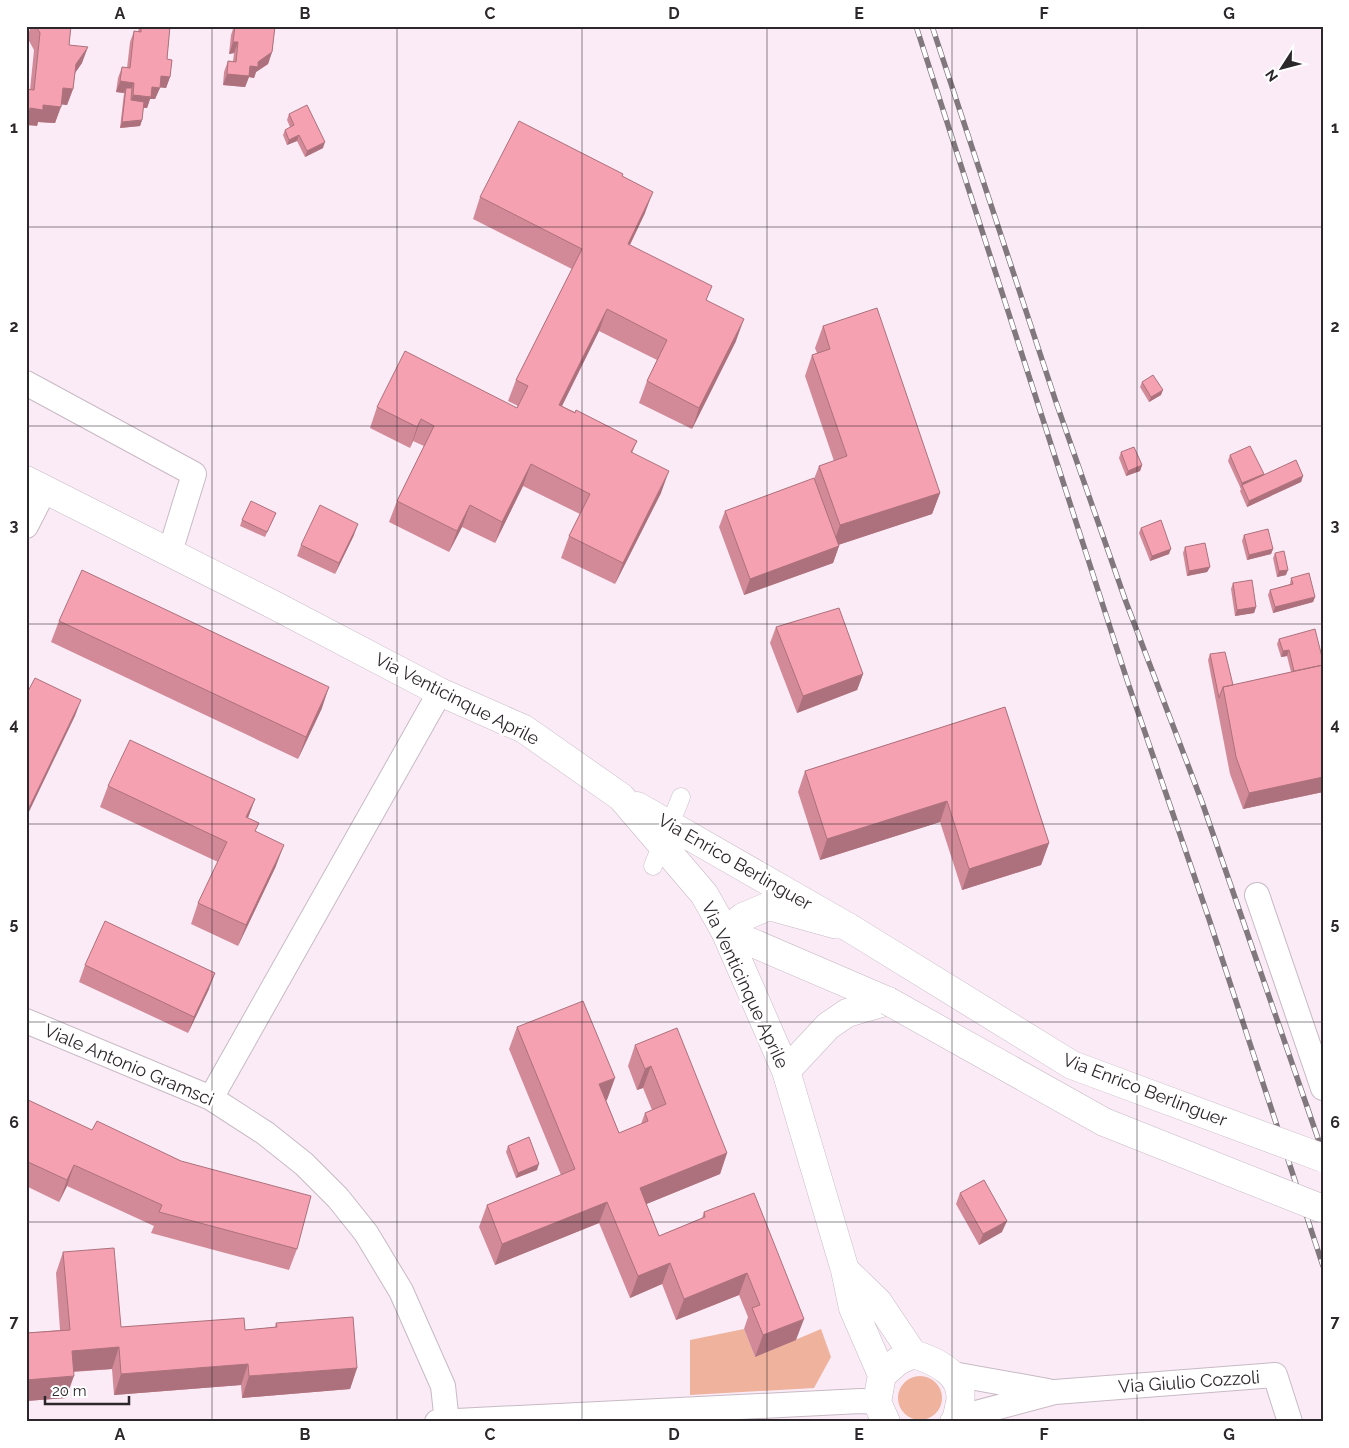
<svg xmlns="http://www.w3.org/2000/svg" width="1349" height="1448" viewBox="0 0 1349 1448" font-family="Raleway,sans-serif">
<rect width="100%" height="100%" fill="#faebf6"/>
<path fill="#efb29d" d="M744 1329 755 1357 821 1329 831 1357 814 1388 690 1395V1340Z
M898 1398a22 22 0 1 1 44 0a22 22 0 1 1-44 0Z"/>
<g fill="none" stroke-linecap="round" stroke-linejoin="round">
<defs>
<path id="pedestrian" d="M653 866 681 797"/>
<path id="minor" d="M26 383 194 474 170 552
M26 526 45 489
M1257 895 1323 1088
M26 1021 211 1098 265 1133 304 1164 338 1198 366 1233 401 1291 443 1386 447 1422
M211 1098 440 692
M953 1374 1048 1391
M957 1418 1055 1392 1275 1375 1290 1422
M437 1422 861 1401 877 1402"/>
<path id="tertiary" d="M834 924 769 906 743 917 725 931 786 1071 845 1270 853 1308 882 1375
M786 1071 828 1026 847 1013 888 1001
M845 1270 878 1302 913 1354
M886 1422 877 1402 882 1375 898 1361 913 1354C936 1361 965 1374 960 1403 958 1410 958 1417 954 1422"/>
<path id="secondary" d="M26 480 272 604 440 692 524 729 621 797 704 894 725 931 888 1001
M637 806 848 927"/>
</defs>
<use href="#pedestrian" stroke="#c8bac4" stroke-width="19"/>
<use href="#minor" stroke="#c8bac4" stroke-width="26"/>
<use href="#tertiary" stroke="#c8bac4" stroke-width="29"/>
<use href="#secondary" stroke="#c8bac4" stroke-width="29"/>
<use href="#pedestrian" stroke="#fff" stroke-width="18"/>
<use href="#minor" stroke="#fff" stroke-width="24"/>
<use href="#tertiary" stroke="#fff" stroke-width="28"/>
<use href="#secondary" stroke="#fff" stroke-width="28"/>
<defs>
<path id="rail" d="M916 26 1127 680 1209 919 1323 1266
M932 26 1056 402 1126 602 1202 802 1323 1153"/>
</defs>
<use href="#rail" stroke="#81787e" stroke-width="5.5"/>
<use href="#rail" stroke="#fff" stroke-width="4" stroke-dasharray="11" stroke-linecap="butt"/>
<defs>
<path id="secondary-bridge" d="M848 927 1072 1065 1323 1158
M888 1001 1104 1122 1323 1209"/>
</defs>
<use href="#secondary-bridge" stroke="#c8bac4" stroke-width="29" stroke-linecap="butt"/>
<use href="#secondary-bridge" stroke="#fff" stroke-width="28"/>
</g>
<path fill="#d38a98" d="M31 26H71L69 45 82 63 75 73 73 89 67 105 61 104 55 123 38 122 37 126 30 90 34 50 28 39 29 32Z
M139 26H170L167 59 170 77 166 88 160 87 155 99H150L147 108H143L142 120 140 126 120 128 124 93 116 92 118 78 122 67 127 68 130 42 134 31 138 32Z
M234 26H275L272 52 268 64 256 72 254 78 249 77 245 87 223 85 224 72 228 61H233L234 53 229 54 231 35Z
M289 114 323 148 305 157 297 141 287 145 283 135 285 130 290 127 287 120Z
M622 177 645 213 630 245 707 300 736 341 692 429 639 403 647 381 657 360 599 331 562 406 637 441 632 453 661 493 615 584 561 558 569 536 580 514 523 486 495 543 462 527 449 552 389 522 397 501 424 446 413 441 410 448 370 428 377 407 517 408 518 406 508 401 516 380 572 269 473 219 480 197Z
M823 326 940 493 932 514 838 545 839 546 833 563 744 595 719 527 725 511 814 479 819 466 834 461 805 376 812 355 817 353 815 348Z
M1142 382 1161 395 1149 402 1140 387Z
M1121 452 1142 465 1140 471 1126 476 1119 458Z
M1230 455 1263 475 1303 476 1301 482 1247 507 1240 491 1241 489 1228 461Z
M276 513 265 537 240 526 242 520Z
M1141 528 1169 554 1150 561 1139 533Z
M354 535 335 574 297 556 301 545Z
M1244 535 1273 549 1271 554 1247 560 1242 541Z
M1185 547 1210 567 1207 572 1187 576 1183 553Z
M1275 553 1286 575 1277 577 1273 558Z
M1291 578 1315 597 1313 602 1273 613 1268 595 1270 590 1290 584Z
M1233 583 1256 607 1254 613 1235 616 1231 589Z
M59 621 322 708 298 759 51 642Z
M776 627 863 674 857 690 797 713 770 643Z
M1279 639 1323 661V792L1243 809 1230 774 1208 660 1210 654 1233 685 1291 672 1287 656 1281 657 1277 644Z
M1005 707 1049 843 1041 865 962 890 940 822 820 860 798 792 805 771Z
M108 786 255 799 248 818 276 866 238 946 191 924 198 903 218 862 100 807Z
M85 965 209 989 188 1033 79 982Z
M517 1027 607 1100H606L619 1133 641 1124 645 1113 652 1110 643 1088 637 1090 628 1066 635 1045 727 1153 720 1174 646 1204 659 1236 702 1218 704 1212 796 1340 755 1357 744 1329 748 1317 739 1295 676 1320 662 1284 630 1298 599 1223 495 1265 479 1227 487 1205 561 1175 509 1049Z
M26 1099 297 1249 289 1270 151 1233 154 1226 67 1186 59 1202 26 1186Z
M508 1146 537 1170 516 1178 506 1152Z
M960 1193 1002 1232 979 1245 956 1204Z
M63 1252 121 1327 245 1330 275 1327 276 1323 357 1368 350 1389 242 1398 241 1385 114 1395 112 1369 73 1372 66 1398 26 1401V1333L60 1330 56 1273Z"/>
<path fill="#ac717c" d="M233 42H238L234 53 229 54Z
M88 47 82 63 70 80 76 64Z
M272 52 268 64 256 72 254 78 249 77 245 87 223 85 227 74 258 62Z
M161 76 170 77 166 88 157 87Z
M120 81 134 83 130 94 126 88 124 93 116 92Z
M152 87 160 88 155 99H150L147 108 129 106 133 95Z
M63 88 73 89 67 105 57 104Z
M43 105 61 107 55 123 38 122 37 126 26 125V114L30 108Z
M142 120 140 126 120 128 122 122Z
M299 135 297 141 287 145 289 140Z
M325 142 323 148 305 157 307 151Z
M653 192 645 213 620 265 628 244Z
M607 309 599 331 552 426 559 405Z
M744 319 736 341 692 429 699 408Z
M1163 390 1161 395 1149 402 1151 397Z
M421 419 413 441 410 448 417 427Z
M531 464 523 486 495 543 502 522Z
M1142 465 1140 471 1126 476 1128 471Z
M669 471 661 493 615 584 623 563Z
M1264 474 1262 479 1242 485 1240 489 1242 483Z
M1303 476 1301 482 1247 507 1249 501Z
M940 493 932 514 832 547 840 525Z
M470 505 462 527 449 552 457 531Z
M358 524 354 535 335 574 339 563Z
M839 546 833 563 744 595 750 579Z
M1171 549 1169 554 1150 561 1152 556Z
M1273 549 1271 554 1247 560 1249 555Z
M1210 567 1207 572 1187 576 1189 571Z
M1288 570 1286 575 1277 577 1279 571Z
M1315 597 1313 602 1273 613 1275 607Z
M1256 607 1254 613 1235 616 1237 610Z
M1289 650 1287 656 1281 657 1283 651Z
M863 674 857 690 797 713 803 696Z
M329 687 322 708 298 759 306 737Z
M81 700 75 716 26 818V814Z
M1323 777V792L1243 809 1249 793Z
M255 799 247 820 246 817Z
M947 801 940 822 820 860 827 839Z
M1049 843 1041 865 962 890 969 869Z
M284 845 276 866 238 946 246 925Z
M215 973 209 989 188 1033 194 1017Z
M651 1066 643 1088 637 1090 645 1069Z
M615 1078 607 1100 592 1106 599 1084Z
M727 1153 720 1174 632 1210 640 1188Z
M539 1164 537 1170 516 1178 518 1173Z
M74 1165 67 1186 59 1202 67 1180Z
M607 1202 599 1223 495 1265 502 1244Z
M1007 1221 1002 1232 979 1245 983 1234Z
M670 1263 662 1284 630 1298 638 1276Z
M747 1273 739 1295 676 1320 684 1299Z
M804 1319 796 1340 755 1357 763 1335Z
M119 1347 112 1369 64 1372 72 1351Z
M248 1364 241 1385 114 1395 121 1374Z
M357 1368 350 1389 242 1398 249 1376Z
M74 1376 66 1398 26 1401V1380Z"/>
<path fill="#f5a1b1" stroke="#ac717c" d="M36 26H71L69 45 88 47 76 64 73 89 63 88 61 107 43 105V110L30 108 29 115 26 114V89L34 90 40 33Z
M141 26H170L167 59 172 60 170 77 161 76 160 88 152 87 151 97 133 95 134 83 120 81 122 67 130 68 134 31 141 32Z
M235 26H275L272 52 258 62V67L250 66 249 76 227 74 228 61 236 62 238 42H233Z
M126 88H132L131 100 144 102 142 120 122 122Z
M307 105 325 142 307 151 299 135 289 140 285 130 294 125 289 114Z
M519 121 623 174 622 176 653 192 628 244 712 286 706 300 744 319 699 408 647 381 667 340 607 309 559 405 575 413 576 410 637 441 631 452 669 471 623 563 569 536 590 494 531 464 502 522 470 505 457 531 397 501 434 426 421 419 417 427 377 407 405 351 517 408 528 386 516 380 582 249 480 197Z
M877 308 940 493 840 525 819 466 847 456 812 355 830 349 823 326Z
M1153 375 1163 390 1151 397 1142 382Z
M1250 446 1264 474 1242 483 1230 455Z
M1134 447 1142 465 1128 471 1121 452Z
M1296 460 1303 476 1249 501 1242 485Z
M814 478 839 546 750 579 725 511Z
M251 501 276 513 267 532 242 520Z
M320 505 358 524 339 563 301 545Z
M1161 520 1171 549 1152 556 1141 528Z
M1268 529 1273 549 1249 555 1244 535Z
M1205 543 1210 567 1189 571 1185 547Z
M1284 551 1288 570 1279 571 1275 553Z
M82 570 329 687 306 737 59 621Z
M1309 573 1315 597 1275 607 1270 590 1293 584 1291 578Z
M1252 580 1256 607 1237 610 1233 583Z
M839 608 863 674 803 696 776 627Z
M1315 629 1323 661V665L1294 671 1289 650 1283 651 1279 639Z
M1225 652 1233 685 1223 687 1219 698 1210 654Z
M1323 665V777L1249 793 1236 757 1223 687Z
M35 678 81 700 26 814V695Z
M1005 707 1049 843 969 869 947 801 827 839 805 771Z
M130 740 255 799 246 817 259 823 255 831 284 845 246 925 198 903 227 842 108 786Z
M105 921 215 973 194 1017 85 965Z
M583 1001 615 1078 599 1084 619 1133 648 1121 645 1113 666 1104 651 1066 645 1069 635 1045 677 1028 727 1153 640 1188 659 1236 705 1217 704 1212 754 1193 804 1319 763 1335 752 1308 760 1305 747 1273 684 1299 670 1263 638 1276 607 1202 502 1244 487 1205 575 1169 517 1027Z
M26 1099 92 1130 97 1121 181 1161 311 1196 297 1249 159 1212 162 1205 74 1165 67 1180 26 1161Z
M529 1137 539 1164 518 1173 508 1146Z
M984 1180 1007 1221 983 1234 960 1193Z
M114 1248 121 1327 244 1318 245 1330 277 1327 276 1323 353 1317 357 1368 249 1376 248 1364 121 1374 119 1347 72 1351 74 1376 26 1380V1333L70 1330 63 1252Z"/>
<path fill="none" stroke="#2c272b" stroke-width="1" stroke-opacity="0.55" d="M212 26V1422M397 26V1422M582 26V1422M767 26V1422M952 26V1422M1137 26V1422M26 227H1323M26 426H1323M26 624H1323M26 824H1323M26 1022H1323M26 1222H1323"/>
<g text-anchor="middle" stroke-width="5" stroke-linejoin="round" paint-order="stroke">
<g font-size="18" fill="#2c272b" stroke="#fff">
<text transform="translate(457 699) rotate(27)" y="6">Via Venticinque Aprile</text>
<text transform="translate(735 862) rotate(30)" y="6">Via Enrico Berlinguer</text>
<text transform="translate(745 985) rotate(65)" y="6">Via Venticinque Aprile</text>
<text transform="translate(129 1065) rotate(23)" y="6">Viale Antonio Gramsci</text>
<text transform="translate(1145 1090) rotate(21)" y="6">Via Enrico Berlinguer</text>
<text transform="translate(1189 1382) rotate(-4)" y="6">Via Giulio Cozzoli</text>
</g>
</g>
<rect width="1349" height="1448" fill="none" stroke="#ffffff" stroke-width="55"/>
<g transform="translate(1282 68) rotate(234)" stroke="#ffffff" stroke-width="4" paint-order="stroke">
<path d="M0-4L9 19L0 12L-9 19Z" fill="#2c272b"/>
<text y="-8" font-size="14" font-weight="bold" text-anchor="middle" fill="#2c272b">N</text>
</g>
<path d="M45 1396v8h84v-8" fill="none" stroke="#2c272b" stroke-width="2.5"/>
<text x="52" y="1396" font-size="15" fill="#2c272b" stroke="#ffffff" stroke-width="4" paint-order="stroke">20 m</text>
<rect x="28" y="28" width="1294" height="1392" fill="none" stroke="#2c272b" stroke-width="2"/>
<g font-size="16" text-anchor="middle" font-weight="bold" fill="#2c272b">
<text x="120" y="19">A</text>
<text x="305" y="19">B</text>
<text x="490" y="19">C</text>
<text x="674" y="19">D</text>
<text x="859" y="19">E</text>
<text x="1044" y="19">F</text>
<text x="1229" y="19">G</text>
<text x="14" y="133">1</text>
<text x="1335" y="133">1</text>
<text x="14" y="332">2</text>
<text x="1335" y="332">2</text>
<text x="14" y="531">3</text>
<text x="1335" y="531">3</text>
<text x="14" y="730">4</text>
<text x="1335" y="730">4</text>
<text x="14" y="929">5</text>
<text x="1335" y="929">5</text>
<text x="14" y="1128">6</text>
<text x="1335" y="1128">6</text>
<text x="14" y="1327">7</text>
<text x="1335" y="1327">7</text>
<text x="120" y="1440">A</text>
<text x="305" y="1440">B</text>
<text x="490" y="1440">C</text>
<text x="674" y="1440">D</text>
<text x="859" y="1440">E</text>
<text x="1044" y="1440">F</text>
<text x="1229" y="1440">G</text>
</g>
</svg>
